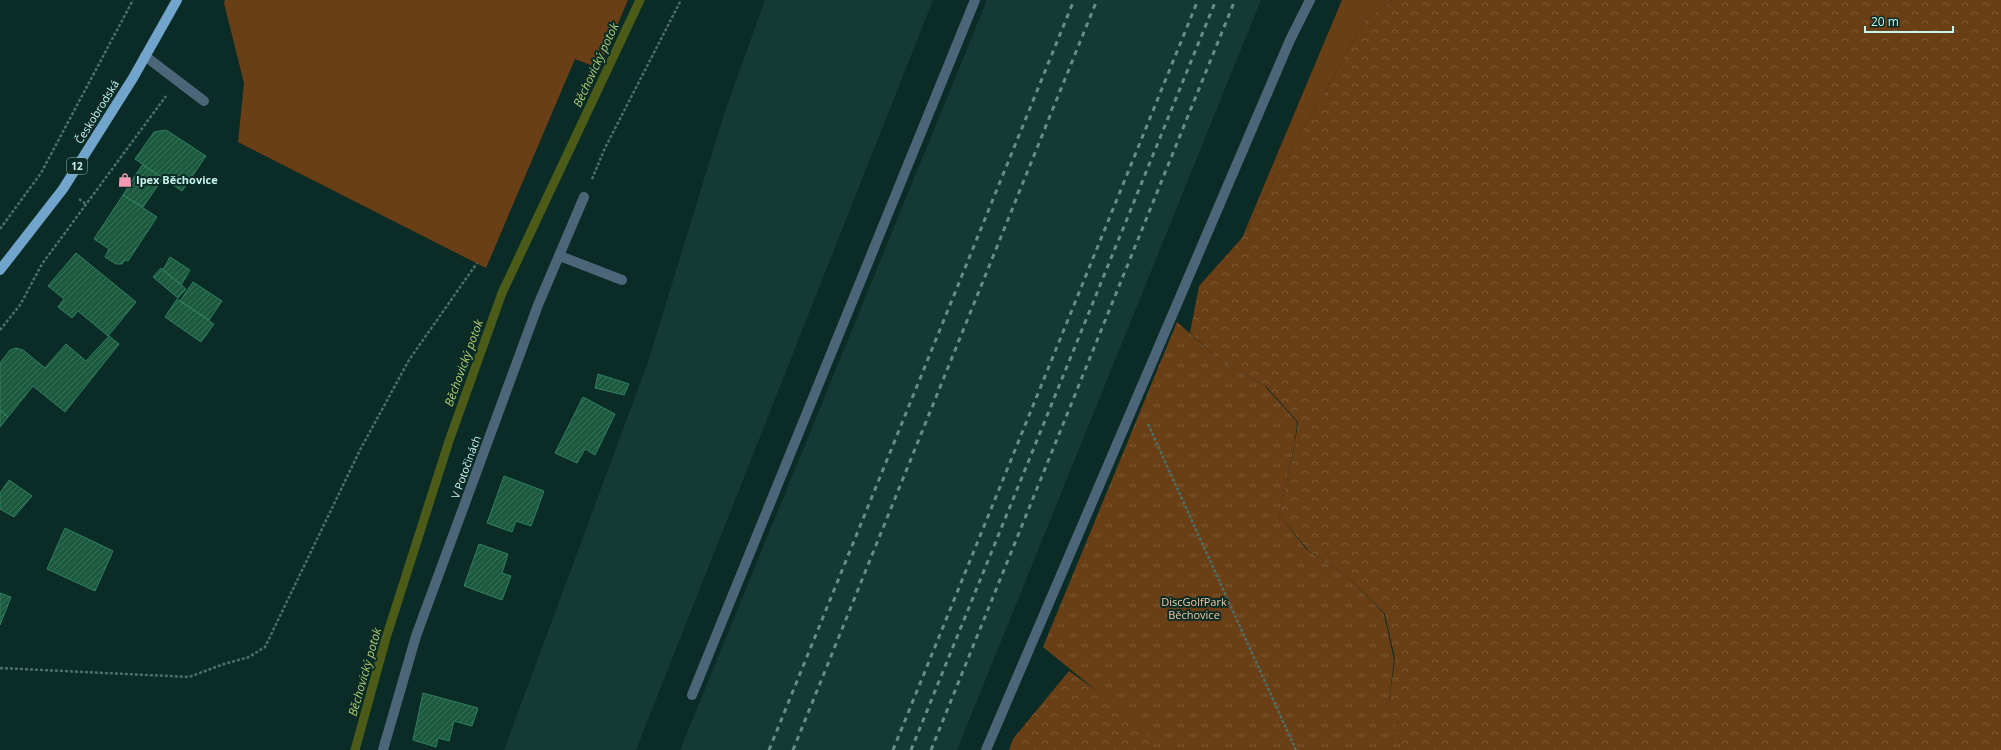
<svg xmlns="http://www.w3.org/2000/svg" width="2001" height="750" viewBox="0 0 2001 750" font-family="'Open Sans',sans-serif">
<defs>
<pattern id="forest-crowns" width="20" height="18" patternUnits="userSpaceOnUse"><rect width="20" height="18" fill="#6a3f15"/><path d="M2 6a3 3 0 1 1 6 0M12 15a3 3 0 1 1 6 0" fill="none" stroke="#7e5b37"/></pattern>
<pattern id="park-tufts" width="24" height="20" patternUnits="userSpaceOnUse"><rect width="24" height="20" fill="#6a3f15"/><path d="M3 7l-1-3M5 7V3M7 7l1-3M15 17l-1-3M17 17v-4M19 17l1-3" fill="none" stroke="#7e5b37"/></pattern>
<pattern id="building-hatch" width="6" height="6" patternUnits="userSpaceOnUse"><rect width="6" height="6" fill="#1c5a40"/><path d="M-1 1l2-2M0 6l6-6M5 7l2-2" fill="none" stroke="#3c725c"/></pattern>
</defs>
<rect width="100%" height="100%" fill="#0b2b26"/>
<path fill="#153934" d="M765 0H933L636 750H504L648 362 724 114Z
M987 0H1261L957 750H680Z"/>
<path fill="#6a3f15" d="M225 0H628L599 68 575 59 486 268 238 142 244 83 224 3Z
M1342 0H1392L1365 20 1242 238Z"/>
<path fill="url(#forest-crowns)" d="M1392 0H2001V750H1407L1400 746 1389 702 1395 659 1385 614 1348 577 1308 550 1279 515 1295 443 1298 422 1266 386 1222 362 1190 333 1199 286 1242 238 1365 20Z
M1069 671 1148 727 1157 750H1009L1013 739Z"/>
<path fill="url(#park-tufts)" d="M1177 322 1222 362 1264 385 1297 422 1295 442 1279 515 1306 549 1348 577 1384 614 1394 660 1389 701 1400 745 1407 750H1154L1145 730 1043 647Z"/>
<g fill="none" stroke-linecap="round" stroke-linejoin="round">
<path stroke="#4c5c18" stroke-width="9" d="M355 750 386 638 449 441 502 293 640 0"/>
</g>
<path fill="url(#building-hatch)" stroke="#30805e" d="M166 130 206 156 182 191 135 159 154 132Z
M142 165 163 178 143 207 123 195Z
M123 195 157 217 128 261 125 260 122 264H116L105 257 109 249 94 239Z
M76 253 136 302 108 336 78 311 72 318 58 307 64 299 48 286Z
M170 257 190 270 181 285 163 270Z
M161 268 186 289 178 298 153 277Z
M193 282 222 301 209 320 180 301Z
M177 299 214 324 201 342 165 317Z
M109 336 119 344 65 412 33 386 8 417 0 410V363L10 350 16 348 23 350 45 368 66 344 86 361Z
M598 374 629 384 624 395 595 388Z
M583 397 615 414 595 455 585 449 577 463 555 453Z
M0 410 8 417 0 427Z
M504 476 544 491 531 526 516 521 512 532 487 523Z
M9 480 32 496 14 517 0 509V493Z
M65 528 113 551 95 591 47 569Z
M479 544 508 554 502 573 511 576 502 600 464 586Z
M0 593 11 597 0 625Z
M423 693 478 708 472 726 454 721 449 741 438 738 436 747 413 740Z"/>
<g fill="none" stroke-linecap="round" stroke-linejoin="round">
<path stroke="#4b7069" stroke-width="2.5" stroke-dasharray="3 2" stroke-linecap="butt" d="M592 179 605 148 681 0
M79 199 87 205
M0 229 41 173 133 0
M0 330 20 305 42 264 166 96
M1148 424 1296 750
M0 668 189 677 224 664 249 657 265 647 360 450 409 360 477 263"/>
<path stroke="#4d6578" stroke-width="10" d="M145 56 204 101
M560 256 622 280
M692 695 975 0
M383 750 416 636 538 305 584 197
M986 750 1290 40 1310 0"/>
<path stroke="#72a5cc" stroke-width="10" d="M0 270 63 189 133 78 177 0"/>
<path stroke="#678d86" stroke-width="3" stroke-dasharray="5 5" stroke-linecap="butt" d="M769 750 1074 0
M793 750 1097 0
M893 750 1198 0
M911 750 1216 0
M931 750 1235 0"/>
</g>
<defs>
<symbol id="shop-bare" viewBox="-9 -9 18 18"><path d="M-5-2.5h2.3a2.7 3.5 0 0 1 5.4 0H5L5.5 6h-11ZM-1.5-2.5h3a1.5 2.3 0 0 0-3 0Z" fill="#f19ab2" stroke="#0b2b26" stroke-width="2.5" paint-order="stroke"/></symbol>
</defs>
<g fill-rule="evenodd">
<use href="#shop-bare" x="115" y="170" width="20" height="20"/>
</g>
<g text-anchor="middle" stroke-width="4" stroke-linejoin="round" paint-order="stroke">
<rect fill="#0b2b26" stroke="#8fb8b1" stroke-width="1" x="67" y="158" width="20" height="16" rx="3"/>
<g font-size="10" font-weight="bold" fill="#c7f5ec">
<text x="77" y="170">12</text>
</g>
<g font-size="11" fill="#c7f5ec" stroke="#0b2b26">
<text transform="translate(97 112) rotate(-58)" y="4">Českobrodská</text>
<text transform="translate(466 467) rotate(-70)" y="4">V Potočinách</text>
</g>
<g font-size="11" font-weight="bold" fill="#c7f5ec" stroke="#0b2b26" text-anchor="start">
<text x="136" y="184">Ipex Běchovice</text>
</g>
<g font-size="11" fill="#f6c8a1" stroke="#0b2b26">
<text x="1194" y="606">DiscGolfPark<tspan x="1194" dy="13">Běchovice</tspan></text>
</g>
<g font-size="12" font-style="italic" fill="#b2cc6f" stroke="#0b2b26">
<text transform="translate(596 65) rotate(-65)" y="4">Běchovický potok</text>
<text transform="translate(464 363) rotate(-70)" y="4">Běchovický potok</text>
<text transform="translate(365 672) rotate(-74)" y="4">Běchovický potok</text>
</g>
</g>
<path d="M1865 26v6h88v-6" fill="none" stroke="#c7f5ec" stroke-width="2"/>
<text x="1871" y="26" font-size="12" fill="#c7f5ec" stroke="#0b2b26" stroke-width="3" paint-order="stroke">20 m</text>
</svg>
